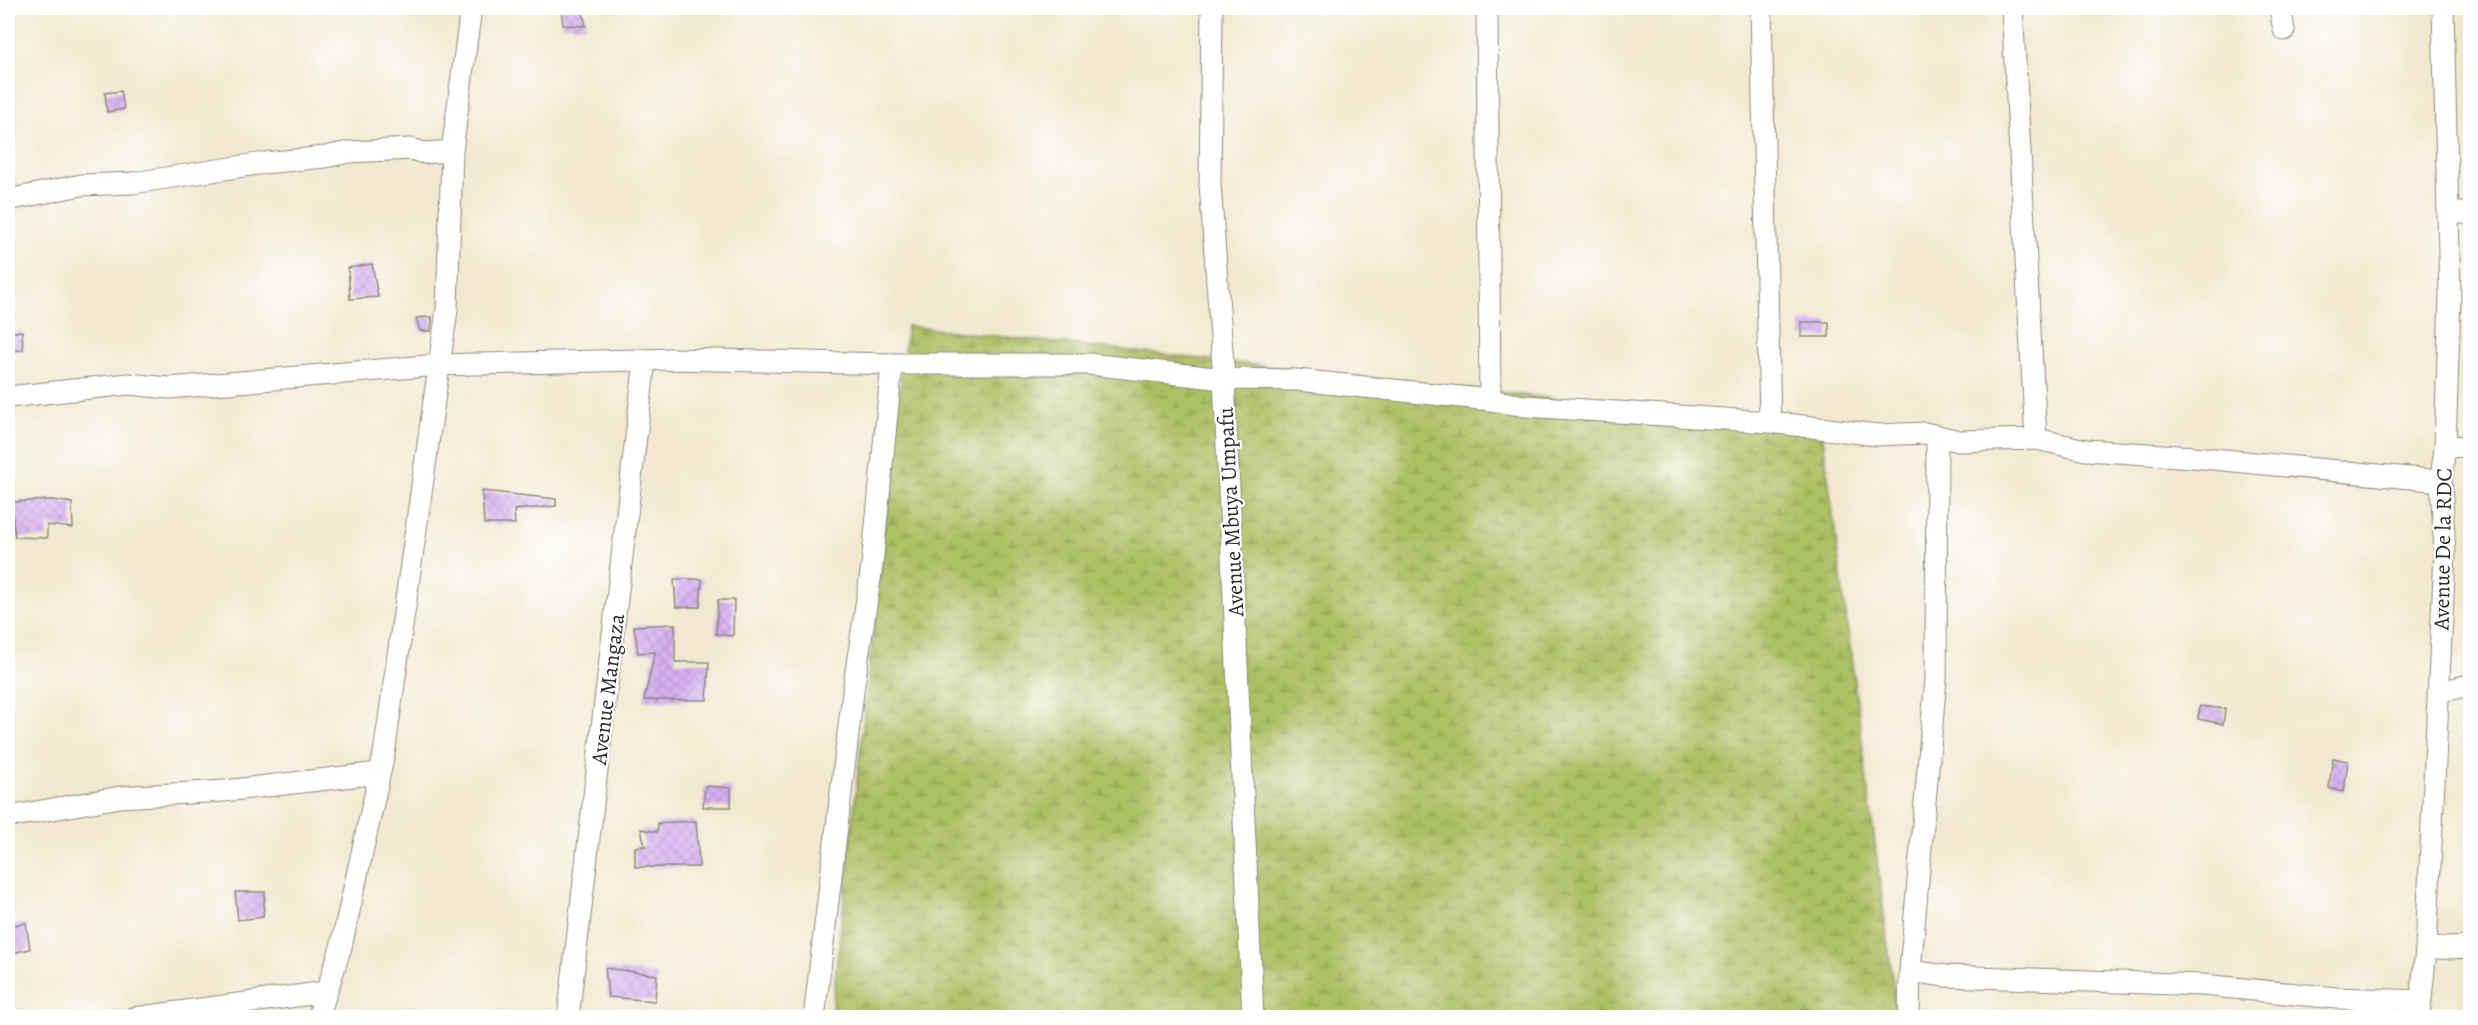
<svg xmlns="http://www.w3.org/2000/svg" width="2478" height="1025" viewBox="0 0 2478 1025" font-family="Alegreya,serif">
<defs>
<pattern id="wetland-marsh" width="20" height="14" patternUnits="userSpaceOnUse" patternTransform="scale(1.5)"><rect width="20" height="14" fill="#adbf63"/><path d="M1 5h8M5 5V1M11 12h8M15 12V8" fill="none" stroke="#8d9b52"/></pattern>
<pattern id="building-cross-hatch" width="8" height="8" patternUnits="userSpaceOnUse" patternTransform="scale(1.5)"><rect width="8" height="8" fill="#d5b1f3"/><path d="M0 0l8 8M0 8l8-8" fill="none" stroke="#b798d0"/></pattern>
</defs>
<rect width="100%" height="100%" fill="#fff"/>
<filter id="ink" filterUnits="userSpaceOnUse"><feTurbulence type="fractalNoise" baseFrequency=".0167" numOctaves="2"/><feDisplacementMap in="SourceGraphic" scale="12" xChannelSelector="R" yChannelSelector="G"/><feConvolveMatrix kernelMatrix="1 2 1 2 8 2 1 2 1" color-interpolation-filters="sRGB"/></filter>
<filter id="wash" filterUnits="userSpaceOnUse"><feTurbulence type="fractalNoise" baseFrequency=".008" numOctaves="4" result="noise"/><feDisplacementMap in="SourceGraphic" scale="24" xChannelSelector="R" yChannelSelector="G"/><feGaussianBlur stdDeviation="1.35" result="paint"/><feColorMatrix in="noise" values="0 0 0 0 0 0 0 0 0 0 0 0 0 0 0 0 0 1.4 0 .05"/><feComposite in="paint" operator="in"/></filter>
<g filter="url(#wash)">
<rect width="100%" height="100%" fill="#f1e8cf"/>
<path fill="url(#wetland-marsh)" stroke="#6c7547" stroke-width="1.5" d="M907 326 1822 429 1897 1017 831 1018Z"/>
<g id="blocks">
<path fill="url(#building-cross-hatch)" d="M561 8H582L586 26 563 25Z
M121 91 124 109 107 112 105 93Z
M372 264 378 297 350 299 348 268Z
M432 317 431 331H420L416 318Z
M1801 322H1829V337H1801Z
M22 331 23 350 8 351V333Z
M482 491 556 499V506L514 510 515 524H484Z
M53 500 72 503 73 528 47 525V538L15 537 11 502Z
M674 579H702L700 607H676Z
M718 600H734L733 636 716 634Z
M675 624V662H709L707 700H644L655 652 638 653 634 626Z
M2200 706 2225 709 2223 724 2198 719Z
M2333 758 2348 761 2344 792 2329 788Z
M705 786 731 788V807H703Z
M696 821 699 867H635V847L645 846 641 829 657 832 658 823Z
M235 892H265L263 917 238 920Z
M26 923 30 949 8 954V926Z
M605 968 657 975 655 1001 608 997Z"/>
</g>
</g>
<g filter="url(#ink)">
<use href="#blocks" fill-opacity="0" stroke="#8e8a7d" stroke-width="1.5"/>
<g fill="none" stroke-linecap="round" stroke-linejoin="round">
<defs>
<path id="minor" d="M1212 8 1210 184 1224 379 1253 1018
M1487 8 1490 400
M1761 8 1770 422
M2012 8 2036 439
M2280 8 2284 30
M8 200 81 185 133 183 264 163 325 157 349 152 411 149 424 153 452 151
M2449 213H2470
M8 397 129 384 169 388 438 365 674 359 892 364H1089L1224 379 1297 380 1490 400 1525 406 1770 422 1877 435 1925 433 1959 441 2036 439 2086 450 2193 457 2441 481
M2445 446 2470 447
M2438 692 2470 685
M8 817 120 797 224 791 379 773
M2426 949 2470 947
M1910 971 1946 976 2203 985 2337 998 2421 1001
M134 1018 326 992
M318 1018 341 947 384 754 447 310 452 151 471 8
M568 1018 645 360
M814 1018 854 684 872 566 892 364
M1909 1018 1910 971 1936 678 1937 436
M2419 1018 2426 949 2445 554 2441 481 2445 446 2450 297 2443 8"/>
</defs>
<use href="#minor" stroke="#8e8a7d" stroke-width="23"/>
<use href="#minor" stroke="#fff" stroke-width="21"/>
</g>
</g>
<g text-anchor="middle" stroke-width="4.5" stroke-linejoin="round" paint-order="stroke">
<g font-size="22" fill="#2b2b2b" stroke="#fff">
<text transform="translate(1230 512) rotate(-93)" y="8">Avenue Mbuya Umpafu</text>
<text transform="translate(2442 549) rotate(-89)" y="8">Avenue De la RDC</text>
<text transform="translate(607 689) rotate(-83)" y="8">Avenue Mangaza</text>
</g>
</g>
<rect width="2478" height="1025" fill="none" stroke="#fff" stroke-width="30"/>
</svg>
